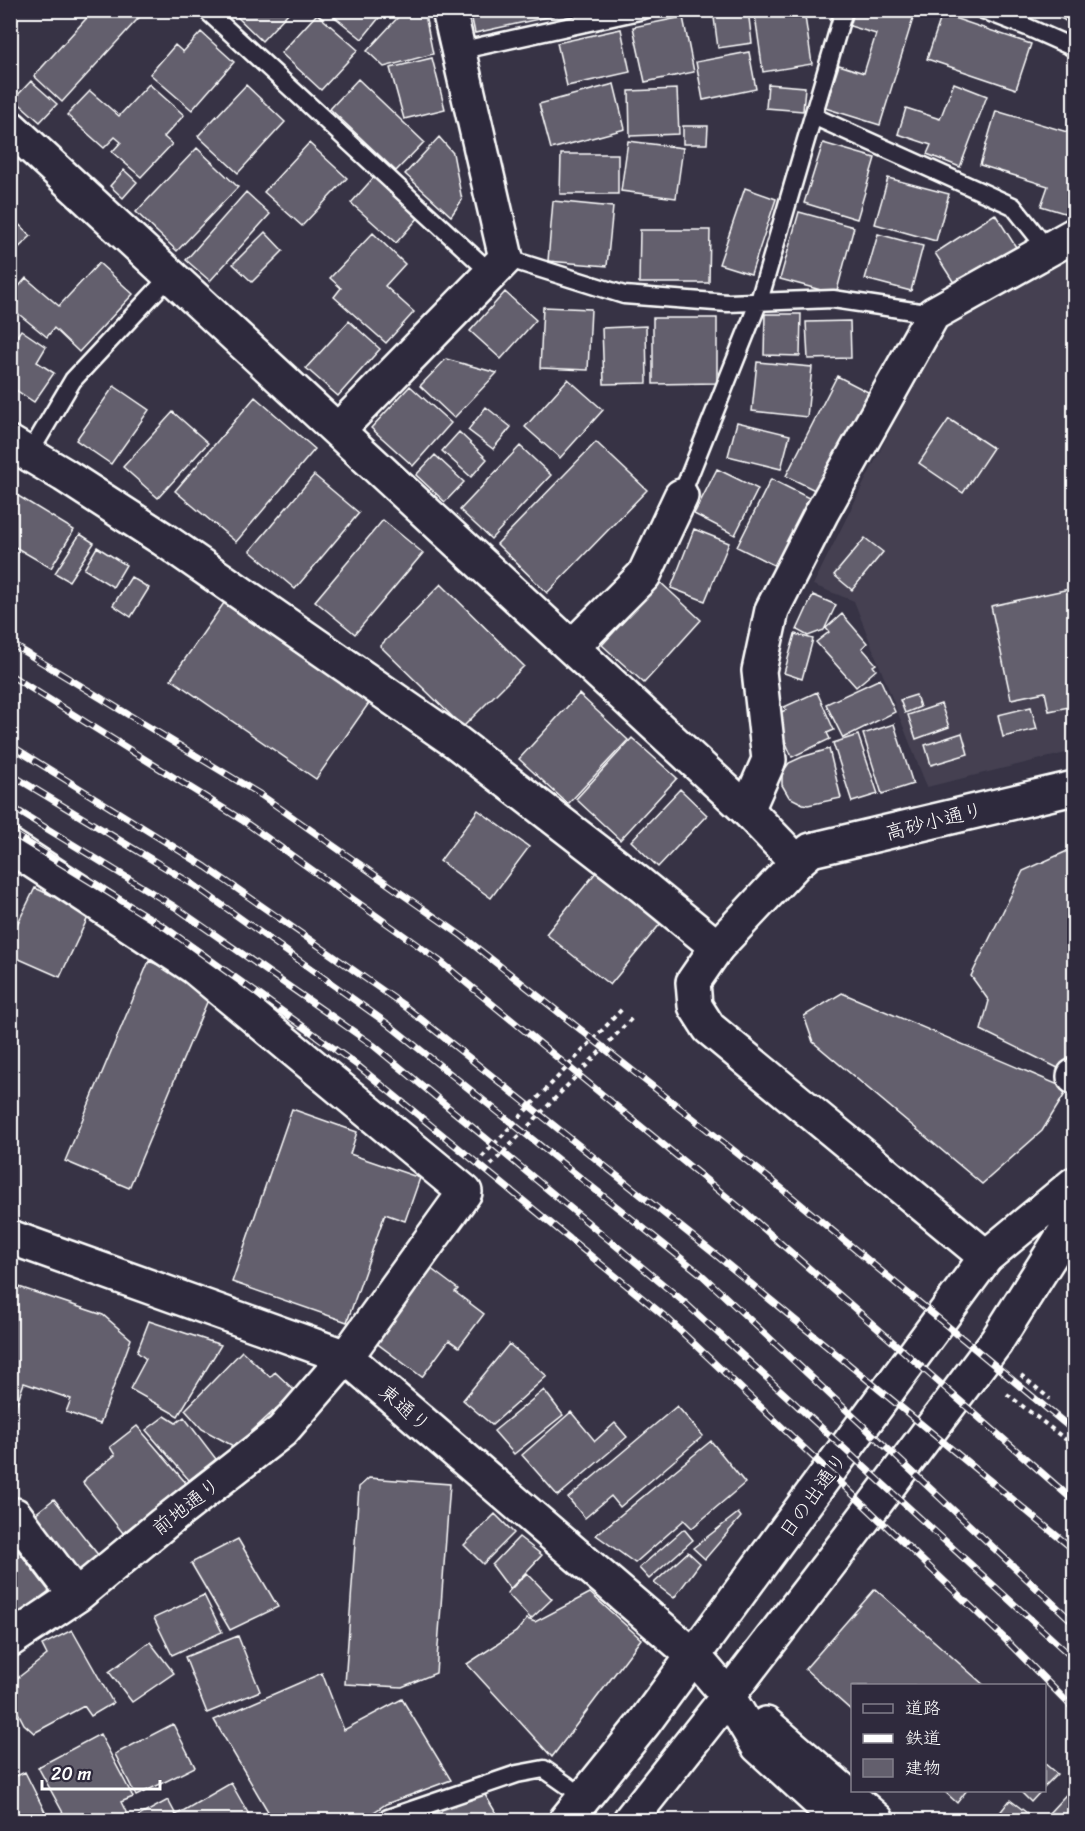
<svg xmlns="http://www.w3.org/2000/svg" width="1085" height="1831" viewBox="0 0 1085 1831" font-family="Sriracha,'Klee One',sans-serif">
<rect width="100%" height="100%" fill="#373345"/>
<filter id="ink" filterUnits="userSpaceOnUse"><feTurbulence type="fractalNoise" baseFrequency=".0167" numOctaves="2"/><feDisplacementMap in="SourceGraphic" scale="12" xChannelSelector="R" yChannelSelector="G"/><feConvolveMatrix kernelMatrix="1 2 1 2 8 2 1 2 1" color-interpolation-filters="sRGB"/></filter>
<g filter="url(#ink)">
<path fill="#444051" d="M1074 248V751L927 787 854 601 813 585 894 423 954 316Z"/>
<path fill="#635f6d" stroke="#fff" stroke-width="1.5" d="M94 10H146L62 102 34 76Z
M230 10H291L262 41Z
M326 10H380L383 13 362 39Z
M410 10H424L433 54 384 67 367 51 401 14Z
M470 10H556L557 15 475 33Z
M713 10H748L752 43 718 48Z
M781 10H804L812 64 763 72 755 15Z
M855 10H909L915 12 880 125 825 108 839 65 864 73 876 34 850 26Z
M1047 10H1074V26Z
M317 14 358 50 321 90 281 53Z
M942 14 1031 44 1016 89 927 59Z
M683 17 694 72 645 82 633 27Z
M621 29 630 72 567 86 557 43Z
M201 32 234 62 192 110 150 74 175 45 183 52Z
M749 52 756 89 703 100 696 62Z
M432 58 445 109 404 119 390 68Z
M358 79 424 142 396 171 330 109Z
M31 81 57 104 40 122 14 99Z
M954 83 987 96 960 167 927 154 931 145 898 134 906 108 940 119Z
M149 84 184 115 164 137 172 144 141 177 112 152 121 142 115 137 104 148 67 115 90 91 119 116Z
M614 84 625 129 551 149 539 104Z
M768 84 805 87 803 111 766 108Z
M246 85 285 122 238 173 198 136Z
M677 89 679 134 630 136 629 91Z
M996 111 1074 134 1073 141 1074 142V216L1041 206 1048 186 980 165Z
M683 126H708L707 144H683Z
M439 137 453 153 462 200 451 216 405 174Z
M628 141 683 148 676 198 621 191Z
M309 143 347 178 302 226 264 192Z
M823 143 875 158 857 219 804 203Z
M197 148 238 187 177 251 136 212Z
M561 154H618V194H560Z
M124 170 137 182 123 198 110 186Z
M375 176 420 216 396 243 351 203Z
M888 178 949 194 936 241 875 224Z
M745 188 776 199 751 274 719 264Z
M246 192 270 214 210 281 186 260Z
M553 201 613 207 607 266 548 261Z
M799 212 854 227 836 294 780 279Z
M995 214 1016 247 956 286 935 253Z
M10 216 31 236 10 256Z
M640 230H710L709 283H639Z
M265 232 283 251 252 282 233 264Z
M373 233 405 264 385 286 414 312 386 343 334 297 341 288 330 278Z
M878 234 923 246 911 291 865 279Z
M99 263 133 294 79 352 54 328 47 337 10 307V297L26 278 59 306Z
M505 292 536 320 501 359 470 331Z
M543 307 591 309 588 370 540 368Z
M765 314H801L800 356 764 355Z
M653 318H717V383L653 384Z
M349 321 380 349 338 396 306 368Z
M850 321 851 358 808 359 806 322Z
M646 326 647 383 604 384 602 328Z
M21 330 46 347 37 362 54 373 34 402 10 386V346Z
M446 359 497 373 454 418 420 386Z
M757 362 812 367 807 417 752 411Z
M837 376 874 395 823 494 786 476Z
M568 379 603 410 560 458 525 427Z
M114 386 149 410 111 464 76 440Z
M410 386 451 423 413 466 371 428Z
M255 397 315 449 236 542 175 491Z
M486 407 511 427 493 449 468 430Z
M173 412 208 443 158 498 123 467Z
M949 419 993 448 963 493 919 463Z
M737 422 790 435 781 469 728 456Z
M459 432 487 459 471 477 442 451Z
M596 442 647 490 547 593 497 544Z
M520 446 551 475 491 539 460 510Z
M435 455 464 482 445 502 416 475Z
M717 469 758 489 735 535 694 514Z
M314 475 359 513 295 589 250 551Z
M771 479 821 504 788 572 737 547Z
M10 491 74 530 51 568 10 544Z
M383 520 423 553 355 634 315 601Z
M694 529 729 543 705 601 671 588Z
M80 534 94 543 69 581 55 573Z
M865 538 883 552 852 590 834 575Z
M97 547 126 565 113 587 84 569Z
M131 577 149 588 131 617 113 605Z
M660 582 701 620 644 683 602 645Z
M441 584 524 666 463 727 380 646Z
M1074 588V706L1049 711 1045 692 1011 699 991 606Z
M813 595 836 605 824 630 808 636 797 630Z
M224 603 369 703 316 779 171 679Z
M842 614 867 643 862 648 876 664 873 666 876 670 856 687 816 642 829 632 826 628Z
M795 634 813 639 802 679 784 673Z
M880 679 895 712 843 738 826 704Z
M817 692 834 730 827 733 830 739 792 757 774 715 786 710 784 707Z
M579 694 628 740 568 804 519 759Z
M916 695 920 707 905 713 900 700Z
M941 704 949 727 916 739 908 715Z
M1031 707 1037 729 1003 737 998 715Z
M894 724 913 784 882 794 863 734Z
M962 733 968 754 931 765 925 745Z
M858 735 878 794 852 802 833 743Z
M632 738 677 778 620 840 576 799Z
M829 749 841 798 808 805 803 804 789 797 782 785V773L789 763 802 757Z
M680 789 707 815 658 867 631 841Z
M478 810 529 847 491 898 440 861Z
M1074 848V1076L981 1030 989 1001 971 976 1023 871Z
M597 871 661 923 610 985 546 934Z
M35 888 90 913 60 977 10 955V939Z
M149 961 213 988 129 1188 65 1161Z
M842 993 1068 1089 1042 1131 982 1184 813 1042 804 1016Z
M292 1109 357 1132 350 1154 420 1178 405 1221 385 1214 347 1322 232 1282Z
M430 1268 458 1289 455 1292 484 1314 459 1347 449 1340 422 1377 375 1342Z
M10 1284 103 1315 131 1339 100 1424 66 1412 71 1399 24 1383 10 1422Z
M149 1321 221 1345 178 1416 130 1389 146 1359 137 1352Z
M509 1344 547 1376 492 1425 463 1400Z
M242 1351 270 1377 275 1372 295 1391 235 1447 202 1429 185 1410Z
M544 1390 563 1415 514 1454 494 1431Z
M677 1406 703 1436 620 1507 611 1496 585 1518 568 1498Z
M571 1412 595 1441 615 1423 627 1437 558 1496 522 1455Z
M165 1416 176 1423 184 1417 216 1459 189 1480 146 1430Z
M137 1426 186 1483 123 1533 83 1483 86 1478 115 1455 110 1447Z
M711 1441 745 1483 692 1528 684 1520 635 1563 596 1535Z
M369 1478 450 1484 436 1673 402 1687 345 1684 359 1487Z
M54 1499 99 1556 75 1575 30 1518Z
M738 1513 741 1517 705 1559 693 1548Z
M495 1514 514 1533 483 1564 464 1545Z
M684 1529 693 1540 649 1579 639 1568Z
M519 1537 542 1555 510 1589 492 1565Z
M238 1539 278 1607 230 1630 191 1563Z
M10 1540 49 1591 10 1620Z
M688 1552 700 1563 674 1598 654 1583Z
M527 1573 552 1599 531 1619 507 1593Z
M875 1589 985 1686H852V1711L805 1669Z
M590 1593 641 1639 552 1757 467 1664 516 1632 527 1619 535 1622Z
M204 1595 222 1632 172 1655 154 1618Z
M72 1630 113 1703 91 1716 84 1706 34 1733 24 1724 10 1697V1684L47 1655 42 1645Z
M238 1636 260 1691 207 1713 185 1657Z
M150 1642 174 1673 132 1702 109 1672Z
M322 1673 344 1730 402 1699 451 1780 386 1804 362 1820H273L214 1720Z
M173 1724 195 1767 136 1796 115 1754Z
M100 1734 133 1797 121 1802 130 1820H67L38 1767Z
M1044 1763 1057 1774 1044 1787Z
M25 1772 49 1820H10V1779Z
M231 1783 252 1820H136L135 1818 168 1800 176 1815Z
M1073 1787 1074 1788V1820H1057L1049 1813Z
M943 1790H967L957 1803Z
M1019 1790H1042L1031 1802Z
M484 1793 499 1818 497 1820H437L431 1813Z
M1010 1800 1035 1819 1034 1820H994Z"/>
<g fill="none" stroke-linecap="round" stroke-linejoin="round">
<defs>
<path id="lane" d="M206 10 491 273
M983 10 1027 27 1074 48
M458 51 644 10
M813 116 1013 206 1048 250
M506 258 624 295 728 303 833 299 933 314
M29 454 73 380 171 275
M681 496 759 301 844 10
M385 1820 388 1818 517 1774 544 1769 584 1797"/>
<path id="street" d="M572 647 644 575 681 496
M747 810 769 760 759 671 772 610 821 514 933 314 1074 235
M10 846 194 967 465 1192 346 1357 282 1431 163 1524 76 1596 10 1640
M1074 1076V1077
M986 1257 709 1028 695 1006 693 982 717 947 797 862 811 850 1074 788
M10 1518 15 1515 76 1596"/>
<path id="secondary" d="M10 127 747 810 797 862
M338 430 506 258 449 10
M10 443 64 475 163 539 456 742 636 881 717 947
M10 1237 346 1357 694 1656 728 1696 758 1746 839 1820
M766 1724 877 1820"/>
<path id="primary" d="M566 1820 644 1723 986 1257 1074 1184
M630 1820 728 1696 850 1537 996 1342 1074 1218"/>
</defs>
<use href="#lane" stroke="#fff" stroke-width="21"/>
<use href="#street" stroke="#fff" stroke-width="38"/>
<use href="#secondary" stroke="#fff" stroke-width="38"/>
<use href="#primary" stroke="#fff" stroke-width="38"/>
<path stroke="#fff" stroke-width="4" stroke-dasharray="4.5 4.5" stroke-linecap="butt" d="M482 1157 624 1007
M491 1165 634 1016
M1021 1375 1050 1399
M1007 1394 1074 1446"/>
<use href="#lane" stroke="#2f2a3d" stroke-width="16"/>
<use href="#street" stroke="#2f2a3d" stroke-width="33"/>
<use href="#secondary" stroke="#2f2a3d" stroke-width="33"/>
<use href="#primary" stroke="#2f2a3d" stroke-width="33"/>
<defs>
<path id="rail" d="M10 643 261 795 462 936 775 1183 1074 1431
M10 675 242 820 441 962 745 1212 1074 1501
M10 745 206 867 402 1004 716 1255 1074 1550
M10 774 194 885 388 1024 702 1275 1074 1623
M10 806 175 907 373 1045 683 1301 1074 1659
M10 832 166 928 357 1065 668 1319 1002 1636 1074 1709"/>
</defs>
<use href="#rail" stroke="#fff" stroke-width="7"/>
<use href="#rail" stroke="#2f2a3d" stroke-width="4.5" stroke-dasharray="14" stroke-linecap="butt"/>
</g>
</g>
<g text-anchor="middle" stroke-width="6" stroke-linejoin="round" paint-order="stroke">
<g font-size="20" fill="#fff" stroke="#2f2a3d">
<text transform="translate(934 821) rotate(-14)" y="7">高砂小通り</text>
<text transform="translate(405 1408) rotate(41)" y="7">東通り</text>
<text transform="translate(813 1495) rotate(-54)" y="7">日の出通り</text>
<text transform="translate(186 1506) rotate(-38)" y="7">前地通り</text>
</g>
</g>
<rect width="1085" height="1831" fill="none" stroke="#2f2a3d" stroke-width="36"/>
<rect x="18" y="18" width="1049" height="1795" fill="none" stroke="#fff" stroke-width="2" filter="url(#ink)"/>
<rect x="851" y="1684" width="195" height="108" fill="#2f2a3d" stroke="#827f8b" stroke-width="1.5"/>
<rect x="863" y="1704" width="30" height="9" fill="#2f2a3d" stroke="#827f8b" stroke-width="1.5"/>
<text x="905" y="1714" font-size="18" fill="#ffffff">道路</text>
<rect x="863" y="1734" width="30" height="9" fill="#ffffff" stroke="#827f8b" stroke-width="1.5"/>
<text x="905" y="1744" font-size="18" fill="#ffffff">鉄道</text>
<rect x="863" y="1759" width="30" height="18" fill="#635f6d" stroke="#827f8b" stroke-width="1.5"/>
<text x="905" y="1774" font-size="18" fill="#ffffff">建物</text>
<path d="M42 1780v9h118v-9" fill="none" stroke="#ffffff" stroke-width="3"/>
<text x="51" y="1780" font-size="18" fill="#ffffff" stroke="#2f2a3d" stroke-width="4.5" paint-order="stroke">20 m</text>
</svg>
